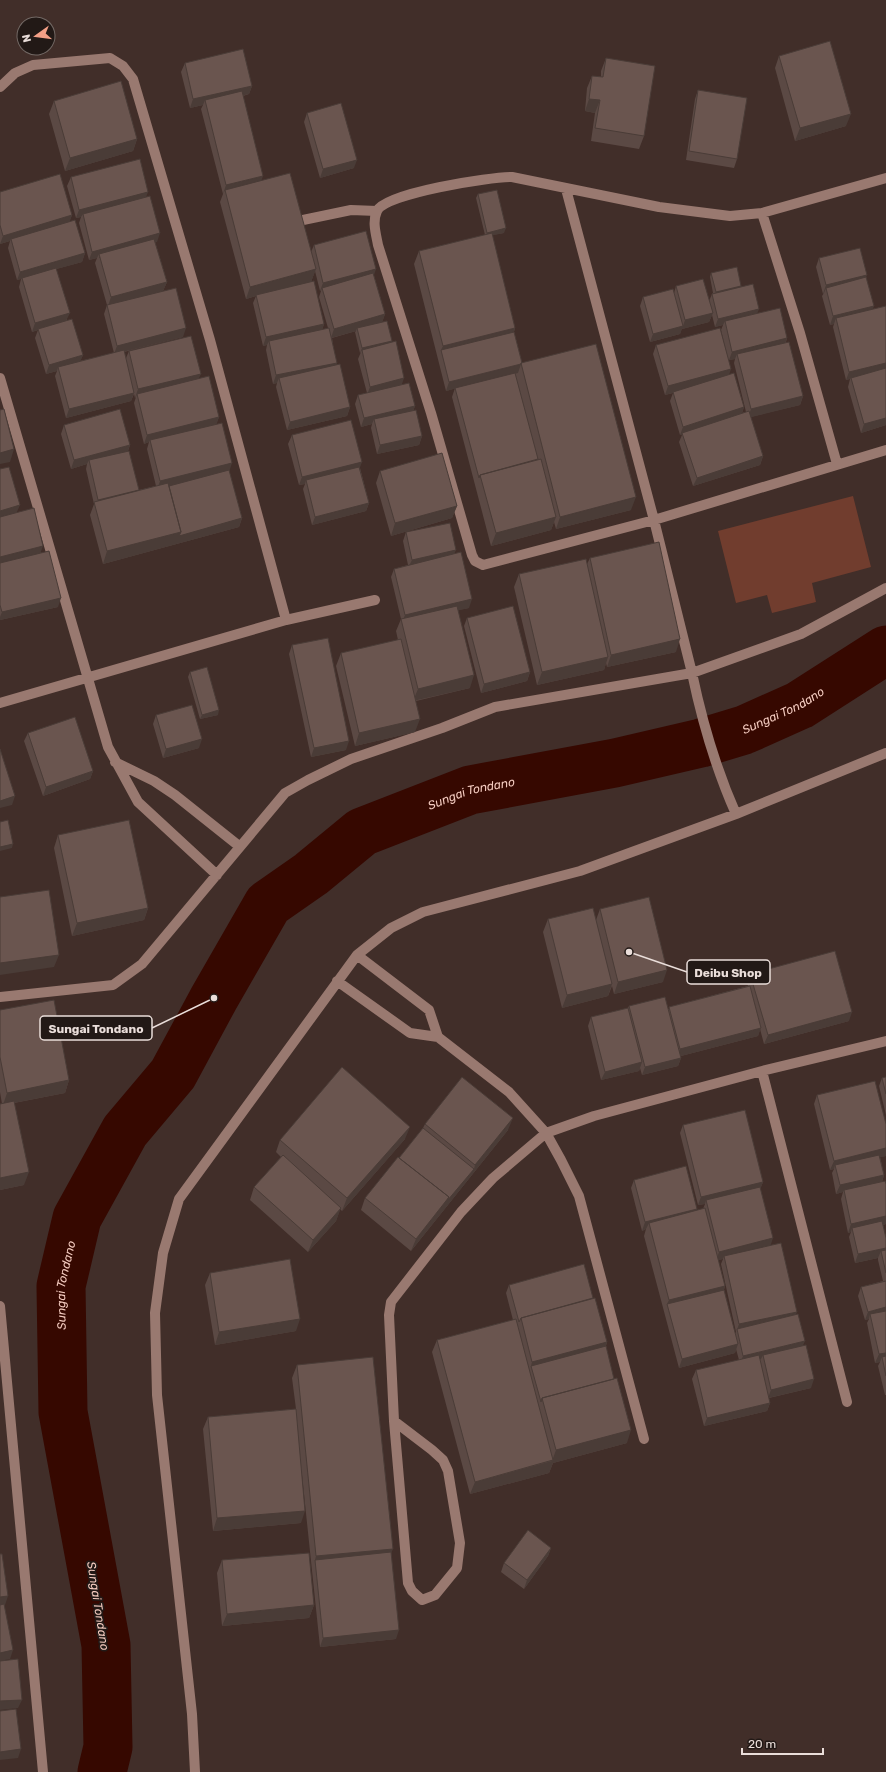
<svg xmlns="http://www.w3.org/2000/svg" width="886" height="1772" viewBox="0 0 886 1772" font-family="Rubik,sans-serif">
<rect width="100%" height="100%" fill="#412e29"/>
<path fill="#713d2e" d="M853 496 871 567 812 583 816 602 772 613 767 595 736 603 718 531Z"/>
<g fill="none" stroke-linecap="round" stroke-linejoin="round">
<path stroke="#360800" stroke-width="49" id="s1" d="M102 1772 108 1747 106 1645 63 1412 61 1286 77 1218 125 1131 173 1074 214 998 268 904 311 874 362 832 470 790 615 763 701 743 744 730 800 705 886 650"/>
<path stroke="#997970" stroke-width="10" d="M0 87 15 73 33 65 110 58 123 66 133 79 210 340 286 620
M886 178 762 213 730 216 659 207 512 177C490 177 385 193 377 211 372 222 376 234 378 245L431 413 472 555 475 561 483 565 654 520 886 450
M762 213 800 333 837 464
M303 220 351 210 377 211
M0 378 108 747 138 802 217 875
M0 703 286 620 375 600
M115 762 154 781 175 795 239 846
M736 814C716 769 702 721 692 673L801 634 886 588
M357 955 429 1010 438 1037
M337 981 410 1033 438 1037 509 1092 546 1133 493 1178 461 1212 391 1302 389 1315 394 1421 408 1583 412 1591 422 1600 435 1595 457 1568 460 1543 448 1471 443 1460 432 1450 394 1421
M0 997 113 985 142 964 285 793 308 780 351 759 442 728 495 707 692 673 654 520 566 189
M762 1071 847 1402
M0 1306 43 1772
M644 1439 579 1196 561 1160 546 1133 594 1116 762 1071 886 1041
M195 1772 192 1714 157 1395 155 1313 163 1253 179 1199 357 955 391 928 423 912 580 871 736 814 886 753"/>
</g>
<path fill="#5b4944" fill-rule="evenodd" d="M779 56 846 126 795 141 775 68Z
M606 58 644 136 639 149 591 141 595 113 585 111 587 88 592 76 601 77V71Z
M185 63 252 86 249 94 243 96 261 180 311 252 314 245 374 276 385 314 382 322 392 341 391 342 402 385 415 406 413 411 422 436 419 445 377 454 371 428 372 424 361 427 355 404 358 395 367 393 358 359 361 352 360 353 355 332 356 331 332 338 336 365 350 407 347 416 287 430 276 387 277 383 273 384 266 350 267 345 263 346 253 303 256 296 246 299 220 202 223 194 201 109 203 105 190 108 181 72ZM315 271 320 291H321L319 297 328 328 322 330 324 324 311 282Z
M698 90 737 159 734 168 686 160 695 99Z
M54 101 137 139 133 151 65 171 49 114Z
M307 113 354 168 320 178 304 122Z
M71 177 146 197 157 242H155L167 282 163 291 183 337 124 352 126 358 129 351 199 379 219 417 216 424 242 518 239 527 103 564 90 515 94 504 86 469 87 464 71 469 61 434 64 425 130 445 128 451 139 490 156 486 147 449 149 442 144 444 134 403 136 397 135 398 134 394 131 401 66 418 55 376 57 371 46 374 35 338 38 330 32 332 19 287 21 279 17 280 8 248 10 241 0 244V192L72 215 69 222 85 253 82 262 56 269 67 320 83 355 80 361 114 353 104 314 107 305 95 263 97 258 89 260 79 223 81 217 76 218 67 186Z
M478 194 504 233 492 235 515 328 514 332 522 363 631 510 556 529 554 522 551 530 491 546 452 397 455 388 460 387 446 391 414 264 419 251 485 235 476 198Z
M819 258 866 277 873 309 886 306V425L861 433 848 387 850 379 846 380 833 327 834 324 830 325 822 296 824 293 823 294 816 267Z
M711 273 741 286 757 313 787 338 786 342 803 396 800 405 750 417 763 456 760 465 693 486 679 442 682 435H680L670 401 673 393 665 395 653 354 656 345 728 360 721 330 723 325 715 327 712 315 709 322 682 329V328L680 334 650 342 640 306 643 297 674 293 676 286 709 301 712 294 713 293 710 277ZM735 359 734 363 746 412 742 413 744 407 729 375V360Z
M292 435 360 468 369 503 366 511 312 525 303 489 305 484 299 485 288 444Z
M0 469 17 512 41 553 58 607 0 620Z
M380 471 457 506 452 518 391 536 376 483Z
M406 532 454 554 469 608 458 610 470 688 416 701 415 732 355 746 336 666 341 653 398 640 396 631 401 619 391 577 394 569 408 565 403 541Z
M590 558 676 652 607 667 606 663 604 670 537 685 514 587 519 574 587 564Z
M467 618 530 672 527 681 481 693 464 626Z
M292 645 346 750 311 757 289 654Z
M190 672 218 715 200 719 188 677Z
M156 715 199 748 163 758 153 724Z
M28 733 93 771 90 779 43 796 24 741Z
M58 835 148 908 144 920 72 936 54 848Z
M600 909 663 982 614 994 612 986 608 996 562 1008 543 932 548 919 596 920Z
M750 974 849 1021 764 1044 760 1029 758 1036 681 1056V1058L678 1066 642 1075 640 1068 639 1071 601 1080 588 1026 591 1017 628 1008 629 1006 669 1009V1007L748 986 747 983Z
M0 1010 69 1080 65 1093 14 1103 24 1185 0 1190V1104H2L0 1092Z
M886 1077V1115L879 1086 882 1078Z
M817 1095 886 1156 880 1157 884 1175 882 1182 886 1224 883 1225 886 1238V1395H885L878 1366 880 1362 875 1363 867 1323 869 1319 865 1320 858 1296 861 1287 883 1281 878 1260V1258L855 1263 849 1237 851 1232 848 1233 841 1199 843 1192 836 1194 832 1173 834 1169 830 1170 814 1104Z
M425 1124 508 1130 411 1251 361 1210 365 1198 399 1158 423 1128Z
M683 1125 763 1182 760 1189 770 1245 796 1315 803 1345 811 1388 769 1398 770 1403 767 1411 704 1426 692 1379 696 1370 739 1360 736 1349 735 1353 679 1368 644 1236 646 1229 642 1231 631 1188 634 1180 696 1211 703 1209 705 1204 698 1205 680 1133ZM723 1259 721 1264 736 1332 735 1334 724 1290 725 1286 718 1260Z
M405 1139 342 1211 340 1209 336 1221 308 1252 250 1200 254 1187 281 1157 276 1152 280 1140Z
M210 1273 296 1331 215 1345 205 1285Z
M509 1285 593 1298 607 1342 606 1346 627 1443 553 1463 549 1473 470 1494 432 1352 437 1340 513 1320 506 1293Z
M297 1365 391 1552 396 1639 320 1647 302 1475 301 1523 213 1531 203 1429 208 1417 296 1409 292 1378Z
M551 1548 548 1556 524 1589 501 1572 504 1563Z
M222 1560 314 1605 309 1618 222 1626 217 1573Z"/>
<path fill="#4a3c37" d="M252 86 249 94 206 104 205 100 203 105 190 108 193 99Z
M589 99 600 100 595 113 585 111Z
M851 114 846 126 795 141 800 128Z
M137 139 133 151 65 171 70 158Z
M357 160 354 168 320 178 323 169Z
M263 176 260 185 225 190 223 194 226 185Z
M148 192 145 200 83 214 81 217 76 218 79 210Z
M72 215 69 224 11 239 10 241 0 244 3 236Z
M506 228 504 233 485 237 487 233Z
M160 233 157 242 99 258V254L97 258 89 260 92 252Z
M85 253 82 262 17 280 20 272Z
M316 269 311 282 256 295V296L246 299 250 287Z
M376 269 373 278 322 288 321 291H320L323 283Z
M867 275 864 283 826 288 824 293 823 294 826 285Z
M167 282 163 291 108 306 111 297Z
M741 286 740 290 714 296 716 292Z
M874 306 871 314 836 318 834 324 830 325 833 316Z
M759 309 756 317 725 321 723 325 715 327 718 319Z
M70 313 66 321 38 329V330L32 332 35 323Z
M713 313 709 322 682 329 685 320Z
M385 314 382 323 357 328 356 331 331 338 334 329Z
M324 324 321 333 269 341 267 345 263 346 266 337Z
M683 326 680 334 650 342 653 334Z
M186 328 183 337 114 354 117 346Z
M515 328 511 341 441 350 443 346Z
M787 338 784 347 737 354 735 359 729 360 732 352Z
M392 341 390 345 362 350 360 353 362 348Z
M83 355 79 364 58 367 57 371 46 374 49 365Z
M337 363 334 371 279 378 277 383 273 384 276 375Z
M886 363V370L851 378 850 379 846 380 849 372Z
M521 364 518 373 446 391 449 382Z
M731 369 728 378 665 395 668 386Z
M201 374 197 382 137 394 136 397 135 398 138 389Z
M404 378 401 387 367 395 370 387Z
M134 393 131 401 66 418 69 409Z
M803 396 800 405 748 418 751 409Z
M415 406 412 414 374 419 372 424 361 427 364 418Z
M350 407 347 416 287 430 290 422Z
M744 407 741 416 682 433V435H680L683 427Z
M219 417 216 426 150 440 149 442 144 444 147 435Z
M886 418V425L861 433 864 424Z
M422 436 419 445 377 454 380 445Z
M130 445 127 453 89 460 87 464 71 469 74 460Z
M14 449 10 462 0 464V453Z
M763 456 760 465 693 486 697 478Z
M362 462 359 470 306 480 305 484 299 485 302 477Z
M232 463 229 472 157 490 160 481Z
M139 490 96 507 98 500Z
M636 497 631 510 556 529 560 517Z
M369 503 366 511 312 525 315 517Z
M20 505 16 514 0 519V511Z
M457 506 452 518 391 536 395 523Z
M556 517 551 530 491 546 496 533Z
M242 518 239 527 103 564 107 551 181 532Z
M43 546 40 554 0 565V557Z
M456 550 452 559 408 568 412 560Z
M61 598 58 607 0 620V617L2 612Z
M472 599 469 608 402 623 405 615Z
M680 639 676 652 607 667 611 655Z
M608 657 604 670 537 685 542 672Z
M530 672 527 681 481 693 484 684Z
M474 675 470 688 413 701 418 689Z
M219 710 218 715 200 719 202 715Z
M420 719 415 732 355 746 359 733Z
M202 739 199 748 163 758 166 749Z
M349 741 346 750 311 757 314 748Z
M93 771 90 779 43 796 46 787Z
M15 796 12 805 0 808V801Z
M13 844 12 848 0 851V847Z
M148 908 144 920 72 936 77 923Z
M59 955 54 967 0 975V963Z
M667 970 663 982 614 994 618 982Z
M612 984 608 996 562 1008 567 995Z
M852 1012 849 1021 764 1044 768 1035Z
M761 1028 758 1036 677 1057 680 1049Z
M681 1058 678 1066 642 1075 645 1067Z
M642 1062 639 1071 601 1080 605 1072Z
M69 1080 65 1093 3 1105 7 1093Z
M513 1118 508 1130 411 1251 416 1239 449 1197 474 1169 475 1165Z
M410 1127 405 1139 342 1211 347 1198Z
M886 1148V1156L836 1168 835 1165 834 1169 830 1170 834 1161Z
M29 1172 24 1185 0 1190V1178Z
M884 1175 881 1184 844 1190 843 1192 836 1194 840 1185Z
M763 1182 760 1190 706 1200 705 1204 698 1205 701 1197Z
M341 1208 336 1221 308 1252 313 1240Z
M697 1209 694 1218 649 1223 646 1229 642 1231 645 1222Z
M886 1216V1224L853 1232 852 1228 851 1232 848 1233 851 1224Z
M773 1238 770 1247 724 1256 723 1259 716 1261 719 1252Z
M886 1248V1254L881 1251 878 1258 855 1263 858 1254Z
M725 1286 721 1298 667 1304 669 1300Z
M886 1307V1315L870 1314 869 1319 865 1320 868 1312Z
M797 1312 794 1320 737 1330 739 1324Z
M300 1319 296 1331 215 1345 219 1332Z
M805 1341 801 1350 763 1355 761 1359 740 1364 743 1356Z
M607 1342 603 1354 531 1366 532 1362Z
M738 1344 735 1353 679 1368 682 1359Z
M886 1353V1361L882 1357 880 1362 875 1363 879 1354Z
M814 1379 811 1388 768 1398 771 1390Z
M770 1403 767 1411 704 1426 707 1418Z
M631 1430 627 1443 553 1463 549 1473 470 1494 475 1482 552 1461 556 1450Z
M305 1511 301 1523 213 1531 217 1518Z
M551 1548 548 1556 524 1589 527 1580Z
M393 1549 388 1561 315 1560 316 1556Z
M8 1596 5 1605 0 1606V1597Z
M314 1605 309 1618 222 1626 227 1614Z
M399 1630 396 1639 320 1647 323 1638Z
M13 1650 10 1659 0 1661V1653Z
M22 1700 18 1708 0 1710V1701Z
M21 1749 18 1758 0 1760V1752Z"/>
<path fill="#6a554f" stroke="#4a3c37" d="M830 41 851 114 800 128 779 56Z
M243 49 252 86 193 99 185 63Z
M606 58 655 66 644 136 595 128 600 100 589 99 592 76 603 77Z
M121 81 137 139 70 158 54 101Z
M698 90 747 98 737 159 689 151Z
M242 91 263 176 226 185 205 100Z
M341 103 357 160 323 169 307 113Z
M140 159 148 192 79 210 71 177Z
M290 173 316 269 250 287 225 190Z
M60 174 72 215 3 236 0 225V192Z
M497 190 506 228 487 233 478 194Z
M150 196 160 233 92 252 83 214Z
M75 220 85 253 20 272 11 239Z
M366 231 376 269 323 283 314 245Z
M492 233 515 328 443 346 419 251Z
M154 239 167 282 111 297 99 254Z
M860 248 867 275 826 285 819 258Z
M737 267 741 286 716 292 711 273Z
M56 268 70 313 35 323 22 278Z
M373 273 385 314 334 329 322 288Z
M866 277 874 306 833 316 826 288Z
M703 279 713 313 685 320 676 286Z
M314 281 324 324 266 337 256 295Z
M753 284 759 309 718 319 712 294Z
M176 288 186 328 117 346 107 305Z
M673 289 683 326 653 334 643 297Z
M886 306V363L849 372 836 318Z
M780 308 787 338 732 352 725 321Z
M72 319 83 355 49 365 38 329Z
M387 321 392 341 362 348 357 328Z
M329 328 337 363 276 375 269 341Z
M720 328 731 369 668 386 656 345Z
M514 332 522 363H521V364L449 382 441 350Z
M191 336 201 374 138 389 129 351Z
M396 341 404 378 370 387 362 350Z
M789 342 803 396 751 409 737 354Z
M596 344 636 497 560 517 521 363Z
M124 350 134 393 69 409 58 367Z
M340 364 350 407 290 422 279 378Z
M886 368V418L864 424 851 378Z
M515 373 538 459 480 475 479 478 455 388Z
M734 373 744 407 683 427 673 392Z
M209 376 219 417 147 435 137 394Z
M409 383 415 406 364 418 358 395Z
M4 409 14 449 0 453V410Z
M120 409 130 445 74 460 64 425Z
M416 410 422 436 380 445 374 419Z
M749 411 763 456 697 478 682 433Z
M351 420 362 462 302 477 292 435Z
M222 423 232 463 160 481 150 440Z
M129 451 139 490 98 500 89 460Z
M442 453 457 506 395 523 380 471Z
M541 459 556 517 496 533 480 475Z
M9 467 20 505 0 511V469Z
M359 467 369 503 315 517 306 480Z
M229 470 242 518 179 536 181 532 169 486Z
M168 483 181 532 107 551 94 502Z
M34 508 43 546 0 557V517Z
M450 523 456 550 412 560 406 532Z
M659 542 680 639 611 655 590 558Z
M49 551 61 598 2 612 0 605V563Z
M461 552 472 599 405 615 394 569Z
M586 559 608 657 542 672 519 574Z
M457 606 474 675 418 689 401 619Z
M513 606 530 672 484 684 467 618Z
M328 638 349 741 314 748 292 645Z
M401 639 420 719 359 733 341 653Z
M207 667 219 710 202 715 190 672Z
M192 705 202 739 166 749 156 715Z
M75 717 93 771 46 787 28 733Z
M0 749 15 796 0 801Z
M8 820 13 844 0 847V822Z
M129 820 148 908 77 923 58 835Z
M49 890 59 955 0 963V897Z
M649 897 667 970 618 982 600 909Z
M593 908 612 984 567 995 548 919Z
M835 951 852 1012 768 1035 750 974Z
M750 986 761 1028 680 1049 669 1007Z
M665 997 681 1058 645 1067 629 1006Z
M54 1000 69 1080 7 1093 0 1057V1010Z
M628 1008 642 1062 605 1072 591 1017Z
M342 1067 410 1127 347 1198 280 1140Z
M462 1077 513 1118 475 1165 425 1124Z
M886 1077V1094L882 1078Z
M875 1081 886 1124V1148L834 1161 817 1095Z
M14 1101 29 1172 0 1178V1104Z
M745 1110 763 1182 701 1197 683 1125Z
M423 1128 474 1169 447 1201 449 1197 399 1158Z
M283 1155 341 1208 313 1240 254 1187Z
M879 1155 884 1175 840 1185 835 1165Z
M398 1157 449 1197 416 1239 365 1198Z
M686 1166 697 1209 645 1222 634 1180Z
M885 1181 886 1184V1216L851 1224 844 1190Z
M760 1187 773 1238 719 1252 706 1200Z
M705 1208 725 1286 669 1300 649 1223Z
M882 1221 886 1238V1248L858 1254 852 1228Z
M781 1243 797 1312 739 1324 724 1256Z
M886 1250V1273L881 1251Z
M290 1259 300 1319 219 1332 210 1273Z
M584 1264 593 1298 521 1318 519 1322 509 1285Z
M886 1281V1307L868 1312 861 1287Z
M724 1290 738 1344 682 1359 667 1304Z
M595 1298 607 1342 532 1362 521 1318Z
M886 1311V1353L879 1354 870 1314Z
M798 1314 805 1341 743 1356 737 1329Z
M516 1319 553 1460 475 1482 437 1340Z
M806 1345 814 1379 771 1390 763 1355Z
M606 1346 614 1379 542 1398 541 1402 531 1366Z
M759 1355 770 1403 707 1418 696 1370Z
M886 1356V1376L882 1357Z
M373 1357 393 1549 316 1556 297 1365Z
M617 1378 631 1430 556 1450 542 1398Z
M296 1409 305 1511 217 1518 208 1417Z
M528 1530 551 1548 527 1580 504 1563Z
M391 1552 399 1630 323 1638 315 1560Z
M309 1553 314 1605 227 1614 222 1560Z
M0 1554H2L8 1596 0 1597Z
M4 1604 13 1650 0 1653V1605Z
M18 1659 22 1700 0 1701V1661Z
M16 1709 21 1749 0 1752V1711Z"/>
<g text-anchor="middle" stroke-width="3.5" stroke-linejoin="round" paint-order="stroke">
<g font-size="12" font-style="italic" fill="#f4cbbf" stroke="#221916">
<text dy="4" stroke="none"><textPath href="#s1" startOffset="1488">Sungai Tondano</textPath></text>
<text dy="4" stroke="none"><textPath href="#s1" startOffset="1164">Sungai Tondano</textPath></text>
<text dy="4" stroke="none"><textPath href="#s1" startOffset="492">Sungai Tondano</textPath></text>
<text transform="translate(98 1606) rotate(81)" y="4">Sungai Tondano</text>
</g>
</g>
<path fill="none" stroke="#eadeda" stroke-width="1.5" d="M629 952L687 972M214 998L152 1028"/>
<g fill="#eadeda" stroke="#221916" stroke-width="1.5">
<circle cx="629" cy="952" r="4"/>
<circle cx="214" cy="998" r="4"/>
</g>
<g fill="#221916" stroke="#eadeda" stroke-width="1.5">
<rect x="687" y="960" width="83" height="24" rx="4"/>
<rect x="40" y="1016" width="112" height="24" rx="4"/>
</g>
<g font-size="12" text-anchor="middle" font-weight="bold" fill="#eadeda">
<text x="728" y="977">Deibu Shop</text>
<text x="96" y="1033">Sungai Tondano</text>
</g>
<g transform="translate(36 36) rotate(256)"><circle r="19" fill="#221916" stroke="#726864"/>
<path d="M0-3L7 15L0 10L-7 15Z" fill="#f39f86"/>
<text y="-6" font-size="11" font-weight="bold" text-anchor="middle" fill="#eadeda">N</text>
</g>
<path d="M742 1748v6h81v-6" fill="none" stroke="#eadeda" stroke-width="2"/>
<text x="748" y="1748" font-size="12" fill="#eadeda" stroke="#221916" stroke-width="3" paint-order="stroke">20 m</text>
</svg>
